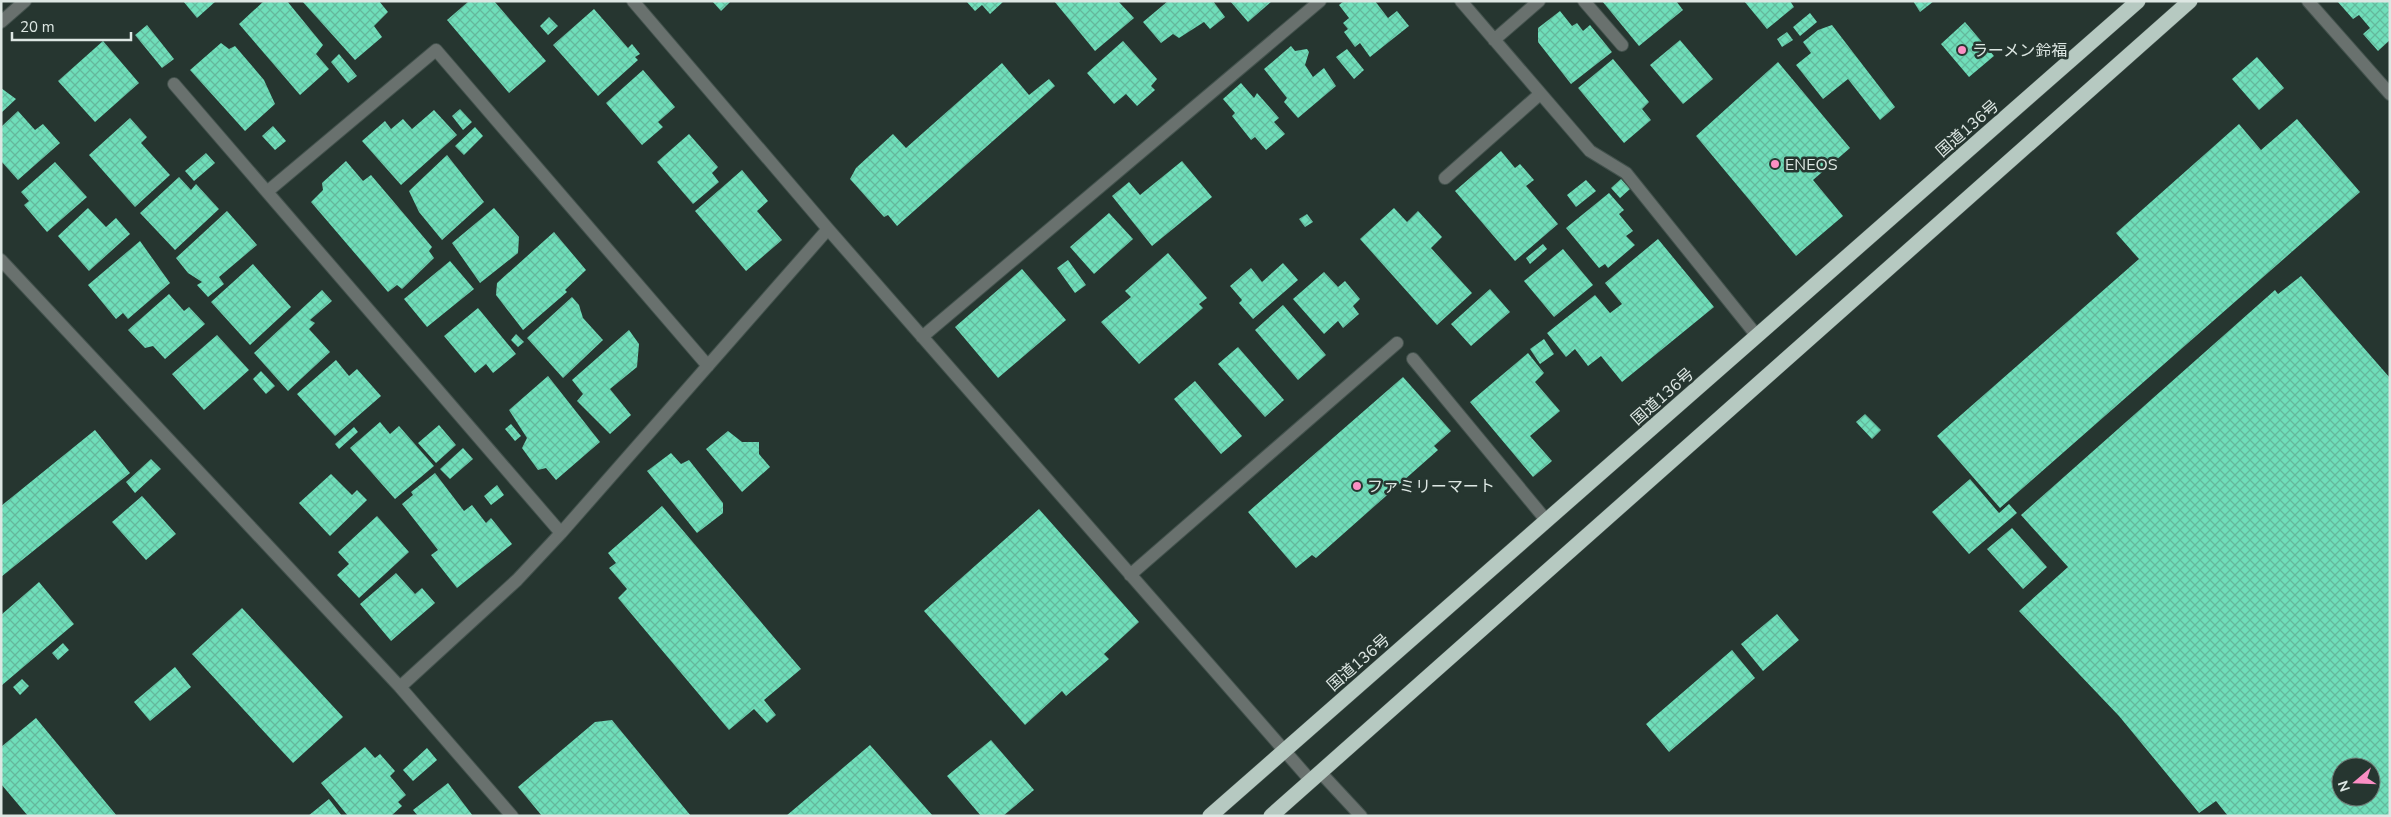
<svg xmlns="http://www.w3.org/2000/svg" width="2391" height="817" viewBox="0 0 2391 817" font-family="'Nunito Sans','Noto Sans JP',sans-serif">
<defs>
<pattern id="building-cross-hatch" width="8" height="8" patternUnits="userSpaceOnUse" patternTransform="scale(1.25)"><rect width="8" height="8" fill="#6fdeba"/><path d="M0 0l8 8M0 8l8-8" fill="none" stroke="#64b89c"/></pattern>
</defs>
<rect width="100%" height="100%" fill="#263630"/>
<path fill="url(#building-cross-hatch)" fill-rule="evenodd" d="M183 1H216L197 18Z
M264 1H287L323 45 316 54 329 69 300 95 239 24Z
M302 1H379L388 12 374 26 382 37 355 60Z
M469 1H494L546 61 509 93 447 20Z
M712 1H731L721 11Z
M966 1H1004L990 14 982 5 975 11Z
M1054 1H1118L1134 18 1095 51Z
M1168 1H1213L1225 17 1210 29 1204 22 1179 38 1173 34 1161 43 1143 22Z
M1230 1H1272L1248 22Z
M1344 1H1375L1388 18 1397 11 1409 26 1370 57 1360 43 1355 47 1344 32 1348 29 1343 23 1349 18 1339 5Z
M1602 1H1676L1683 10 1639 46Z
M1744 1H1790L1794 7 1767 29Z
M1913 1H1934L1920 12Z
M2337 1H2390V40L2378 51 2363 34 2370 28 2359 15 2353 19Z
M594 9 628 48 632 44 640 54 635 57 638 60 598 96 553 45Z
M1560 11 1572 26 1577 23 1583 31 1590 25 1612 52 1571 84 1538 42V28Z
M1810 13 1817 22 1800 36 1793 27Z
M549 17 558 26 548 35 540 26Z
M1965 22 1994 56 1969 77 1941 44Z
M147 25 174 59 162 68 135 35Z
M1832 25 1895 107 1880 120 1848 79 1823 99 1796 65 1811 53 1803 42 1818 30Z
M1787 32 1793 40 1782 47 1777 39Z
M1680 40 1713 79 1683 104 1650 65Z
M103 41 139 83 95 122 58 81Z
M1123 41 1157 79 1151 86 1155 90 1137 106 1126 94 1114 104 1087 73Z
M221 43 229 49 235 46 264 80 275 104 245 131 190 70Z
M1291 46 1295 51 1307 49 1309 52 1305 65 1313 77 1324 68 1336 86 1298 118 1284 102 1287 98 1264 69Z
M1347 49 1364 70 1354 79 1336 57Z
M339 54 357 76 348 83 331 62Z
M2257 57 2284 88 2259 110 2232 79Z
M1613 59 1649 102 1642 109 1651 120 1624 143 1578 88Z
M1778 62 1850 148 1813 180 1843 216 1796 256 1696 136Z
M1002 63 1029 95 1049 79 1055 86 897 226 888 215 884 217 850 179 856 168 893 134 906 148Z
M643 70 675 107 658 122 663 127 642 145 606 103Z
M1241 83 1254 98 1257 93 1279 118 1274 122 1285 134 1266 150 1255 137 1251 140 1232 116 1235 113 1223 99Z
M1 88 16 99 1 113Z
M460 109 472 122 463 130 452 116Z
M434 110 457 135 401 185 362 141 385 121 391 129 403 119 412 129Z
M18 111 35 130 43 124 60 143 18 180 1 161V127Z
M130 118 147 137 141 143 170 175 135 207 89 155Z
M2297 119 2360 192 2000 508 1937 436 2139 259 2116 233 2239 124 2261 150Z
M273 126 286 141 275 150 262 136Z
M475 127 483 136 464 155 455 146Z
M689 134 718 167 712 173 719 182 693 204 657 162Z
M1501 151 1515 168 1520 164 1534 180 1526 186 1558 224 1515 261 1455 191Z
M206 153 215 163 194 181 185 171Z
M447 155 484 202 442 240 419 212 409 191Z
M346 161 363 181 371 175 432 247 429 251 434 258 402 289 397 285 388 292 311 202 323 190 322 183Z
M1182 161 1212 197 1152 246 1112 196 1129 182 1140 195Z
M55 162 87 197 47 232 24 205 29 201 21 192Z
M742 170 768 201 757 211 782 240 746 271 695 211Z
M179 177 191 190 196 184 219 209 175 250 140 213Z
M1621 179 1630 189 1620 198 1611 188Z
M1586 180 1596 191 1576 207 1567 195Z
M1609 193 1624 210 1619 214 1633 231 1626 236 1635 245 1608 268 1605 264 1599 268 1566 228Z
M88 208 106 227 116 218 130 234 89 271 58 236Z
M494 208 519 237 518 253 480 283 452 243Z
M1394 208 1407 222 1418 211 1442 237 1431 248 1472 293 1437 325 1360 239Z
M227 211 257 245 219 277 224 284 208 297 197 285 202 282 188 273 176 258Z
M1109 213 1133 239 1094 274 1070 247Z
M1307 214 1313 222 1305 227 1299 219Z
M554 232 586 270 565 290 567 292 523 330 496 295 497 283Z
M1658 239 1714 307 1622 382 1601 356 1588 366 1575 349 1566 357 1547 333 1595 295 1610 313 1622 304 1605 283Z
M140 241 170 283 128 319 123 313 116 319 88 285Z
M1543 244 1547 249 1530 264 1526 258Z
M1563 249 1593 285 1554 317 1524 281Z
M1168 253 1207 298 1199 304 1203 308 1139 364 1101 322 1131 297 1125 291Z
M1068 260 1086 285 1075 293 1057 268Z
M450 261 474 289 427 327 404 299Z
M1283 263 1298 280 1253 319 1239 303 1242 300 1230 286 1251 268 1262 282Z
M253 264 291 307 250 345 211 302Z
M1022 269 1066 320 998 378 955 327Z
M1324 272 1338 287 1345 281 1360 299 1353 306 1359 314 1343 328 1338 321 1324 334 1293 299Z
M2301 276 2390 378V816H2228L2216 801 2199 813 2119 716 2019 611 2068 567 2021 515 2275 290 2278 294ZM2341 767H2371V797H2341Z
M1490 289 1510 312 1471 346 1451 324Z
M322 290 332 301 310 320 315 323 309 329 330 352 288 391 254 353Z
M169 294 184 311 189 307 205 324 165 359 153 346 145 348 128 330Z
M572 297 579 305 583 318 603 340 563 378 527 338Z
M1283 305 1326 355 1298 380 1255 330Z
M478 308 516 354 493 373 486 364 475 373 444 336Z
M629 330 639 344 637 367 610 389 631 415 610 434 577 401 583 394 572 380Z
M516 334 524 342 518 347 511 340Z
M217 335 249 370 204 410 172 374Z
M1544 339 1554 354 1540 364 1530 349Z
M1238 347 1284 400 1265 417 1218 364Z
M1528 353 1544 373 1535 382 1560 411 1530 436 1552 461 1533 477 1470 402Z
M336 360 349 376 357 369 381 396 335 436 297 394Z
M261 371 275 386 266 394 253 379Z
M548 376 600 442 556 480 546 468 538 470 522 448 527 438 509 410Z
M1403 377 1451 431 1434 446 1438 450 1316 558 1312 555 1296 568 1248 512Z
M1195 381 1242 436 1221 454 1174 399Z
M1865 414 1881 430 1872 439 1856 422Z
M380 422 390 434 399 426 434 466 395 499 350 448Z
M511 424 521 436 515 441 505 429Z
M439 425 456 445 436 463 418 443Z
M354 427 358 432 339 449 335 444Z
M95 430 130 473 1 577V506Z
M728 431 742 442H759V454L770 467 742 492 706 449Z
M463 448 473 459 450 479 440 469Z
M671 453 681 464 689 460 723 503V513L697 533 647 471Z
M151 459 161 469 135 493 126 482Z
M435 473 464 511 472 505 486 523 491 518 512 544 457 588 431 555 438 550 402 504 413 495 411 492Z
M331 474 352 495 357 490 367 500 330 536 299 503Z
M1970 479 1999 513 2009 504 2017 513 1969 554 1932 512Z
M497 485 504 495 491 505 484 496Z
M142 496 176 534 146 560 112 522Z
M662 506 801 669 764 700 776 715 767 723 754 709 729 730 618 598 627 589 609 568 616 563 608 553Z
M1039 509 1139 622 1104 654 1109 659 1066 696 1062 691 1025 725 924 611Z
M377 516 409 552 359 598 337 575 349 564 338 552Z
M2012 528 2047 567 2023 589 1987 549Z
M396 573 415 594 422 588 435 603 391 641 360 604Z
M39 582 74 624 1 686V615Z
M242 608 343 717 293 763 192 654Z
M1777 614 1799 640 1763 671 1741 644Z
M63 643 69 650 58 660 52 653Z
M1732 650 1755 678 1669 752 1646 724Z
M175 667 191 687 150 721 134 702Z
M22 679 29 686 20 695 13 687Z
M36 718 117 816H28L1 784V747Z
M612 720 691 816H542L518 787 595 722Z
M991 740 1034 790 1003 816H981L947 776Z
M870 745 933 816H786Z
M365 747 375 758 380 754 395 771 390 776 406 795 398 802 402 806 391 816H348L321 783Z
M427 748 437 760 413 781 403 770Z
M448 783 473 816H418L413 810Z
M329 799 342 816H308Z"/>
<g fill="none" stroke-linecap="round" stroke-linejoin="round">
<defs>
<path id="minor" d="M633 1 828 229 1311 781
M1461 1 1590 151 1626 173 1757 336
M1584 1 1622 45
M2308 1 2390 94
M1 22 25 1
M1494 40 1539 1
M174 84 561 533
M1445 178 1540 94
M268 191 436 50 708 366
M1 260 400 687 512 816
M922 337 1320 1
M1413 359 1546 520
M1130 575 1397 343
M400 687 517 580 561 533 828 229
M1321 773 1361 816"/>
<path id="highway" d="M1210 816 2138 1
M1271 816 2190 1"/>
</defs>
<use href="#minor" stroke="#43524d" stroke-width="14"/>
<use href="#highway" stroke="#43524d" stroke-width="16"/>
<use href="#minor" stroke="#69716e" stroke-width="12"/>
<use href="#highway" stroke="#b6c9c1" stroke-width="15"/>
</g>
<g fill="#fb8fc4" stroke="#263630" stroke-width="2">
<circle cx="1962" cy="50" r="5"/>
<circle cx="1775" cy="164" r="5"/>
<circle cx="1357" cy="486" r="5"/>
</g>
<g text-anchor="middle" stroke-width="5" stroke-linejoin="round" paint-order="stroke">
<g font-size="16" fill="#dde7e3" stroke="#263630" text-anchor="start">
<text x="1972" y="56">ラーメン鈴福</text>
<text x="1785" y="170">ENEOS</text>
<text x="1367" y="492">ファミリーマート</text>
</g>
<g font-size="16" fill="#dde7e3" stroke="#263630">
<text transform="translate(1967 128) rotate(-41)" y="6">国道136号</text>
<text transform="translate(1662 396) rotate(-41)" y="6">国道136号</text>
<text transform="translate(1358 662) rotate(-41)" y="6">国道136号</text>
</g>
</g>
<rect width="2391" height="817" fill="none" stroke="#dde7e3" stroke-width="5"/>
<g transform="translate(2356 782) rotate(251)"><circle r="24" fill="#263630" stroke="#6f7d78"/>
<path d="M0-4L9 19L0 12L-9 19Z" fill="#fb8fc4"/>
<text y="-8" font-size="14" font-weight="bold" text-anchor="middle" fill="#dde7e3">N</text>
</g>
<path d="M12 32v8h119v-8" fill="none" stroke="#dde7e3" stroke-width="2.5"/>
<text x="20" y="32" font-size="15" fill="#dde7e3" stroke="#263630" stroke-width="4" paint-order="stroke">20 m</text>
</svg>
